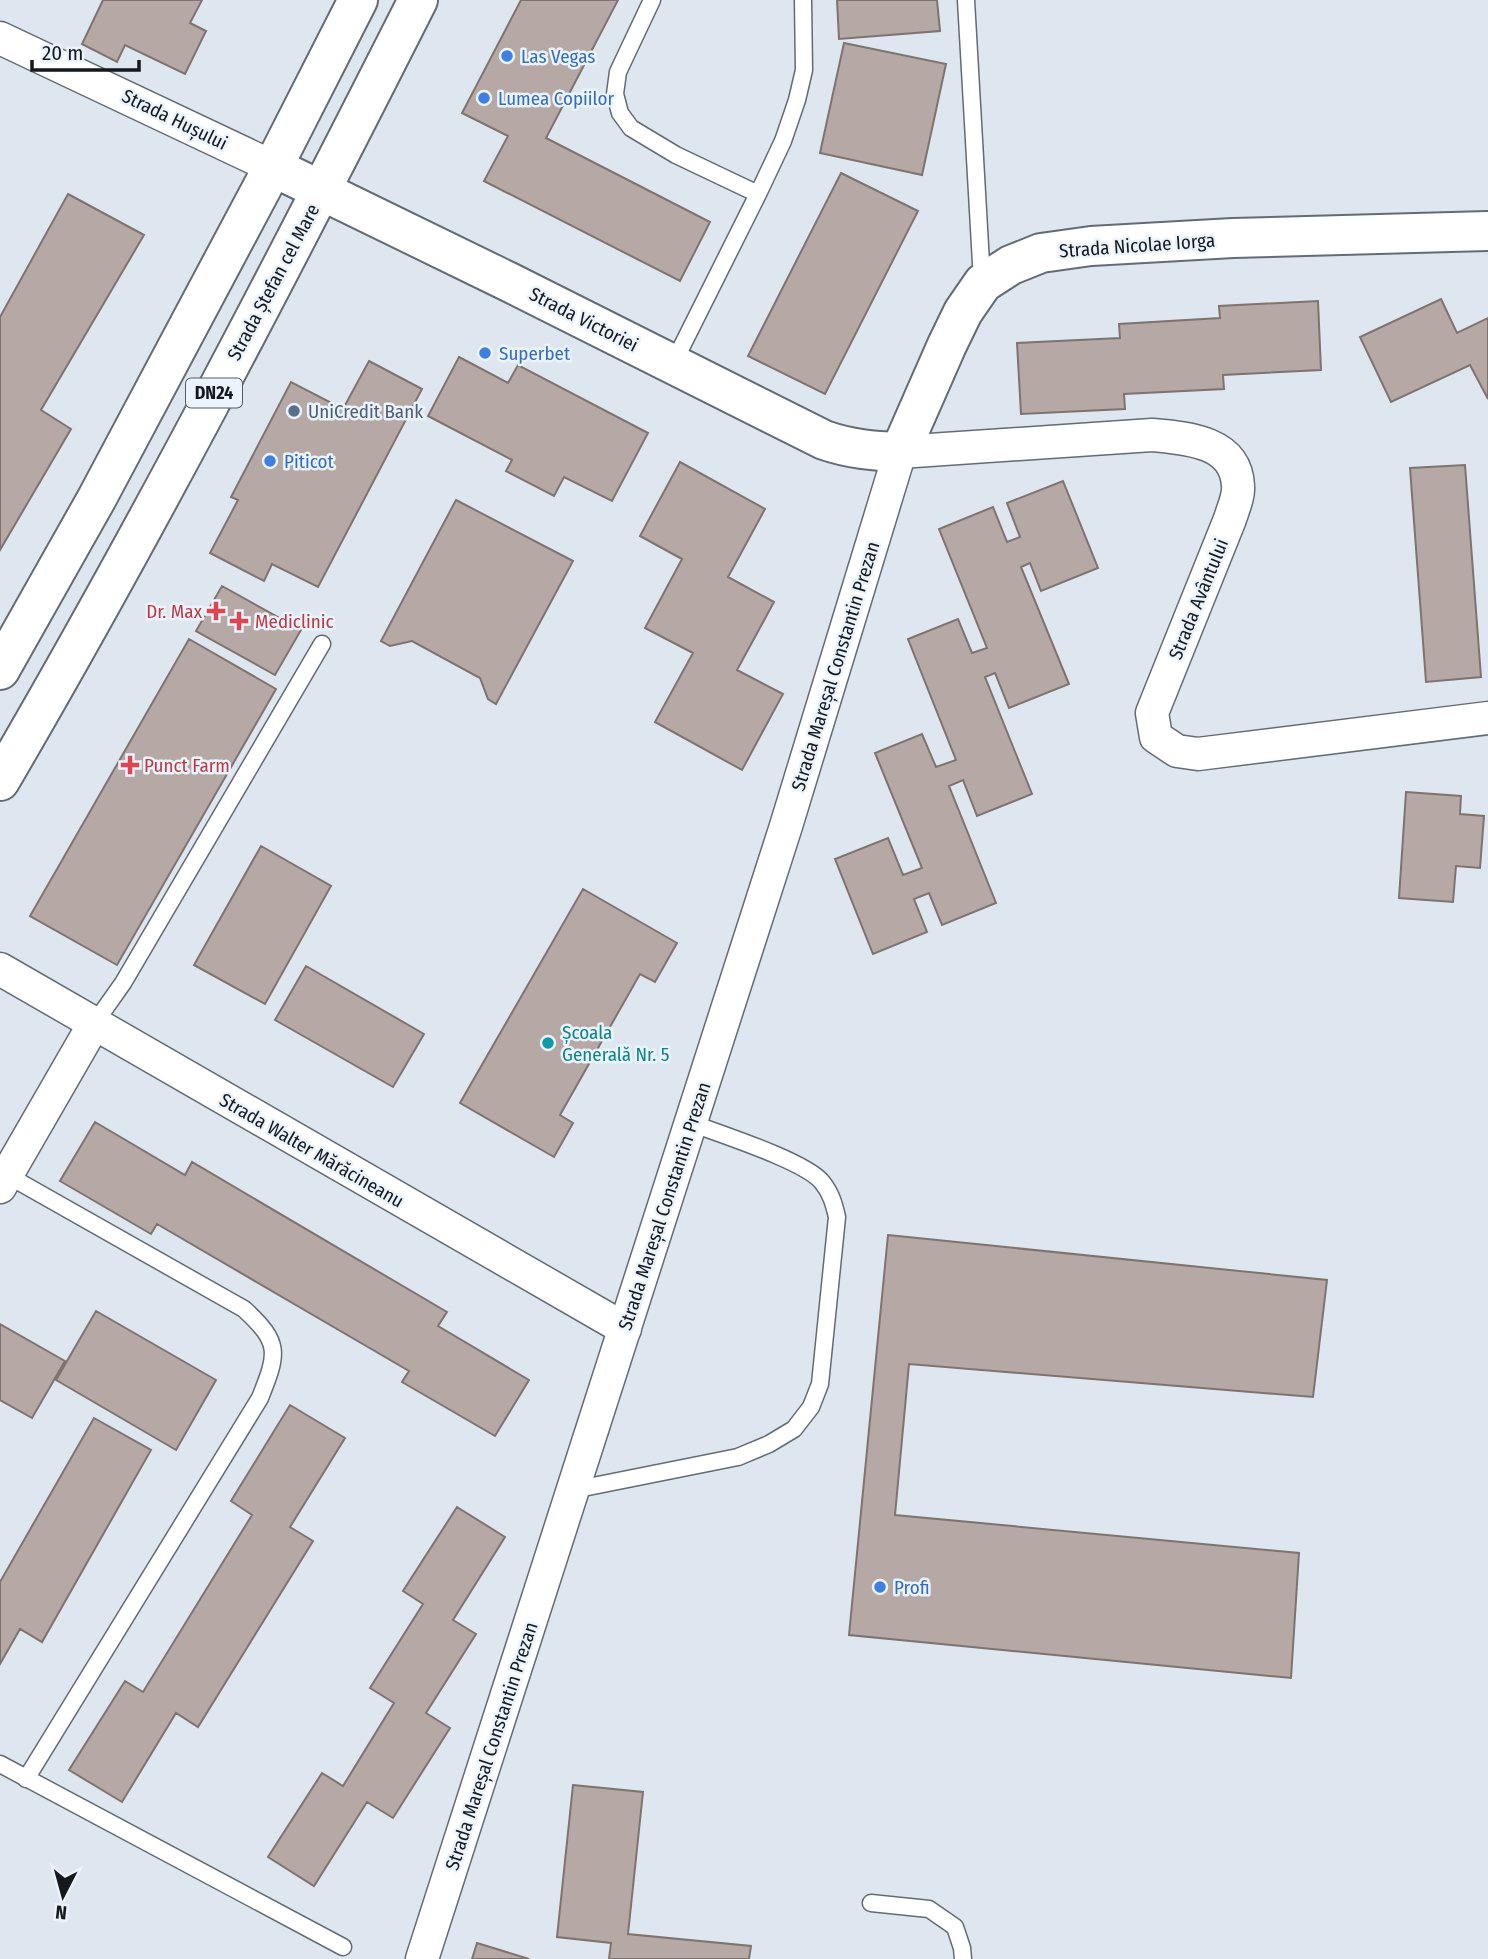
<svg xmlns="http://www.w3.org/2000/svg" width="1488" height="1959" viewBox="0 0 1488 1959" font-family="'Fira Sans Condensed',sans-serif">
<rect width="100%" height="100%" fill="#dee7f0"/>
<path fill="#b5a8a5" stroke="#7f736f" stroke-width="2" d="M103 0H202L190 23 206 31 185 74 125 45 117 62 82 44Z
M521 0H618L546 138 710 222 680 281 484 181 508 136 462 113Z
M837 0H937L940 31 839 39Z
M844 43 946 64 922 175 820 153Z
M841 173 918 211 825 394 748 356Z
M68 194 144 235 41 410 71 429 0 550V317Z
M1441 299 1457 333 1488 318V399L1470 365 1391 402 1360 337Z
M1318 301 1321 370 1223 375 1224 389 1124 394 1125 409 1021 414 1017 343 1120 338 1119 324 1220 318 1219 306Z
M459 357 508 383 518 365 648 433 612 501 564 477 554 496 506 471 512 460 428 416Z
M369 361 422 389 318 587 272 564 264 581 210 553 238 500 231 497 291 382 343 409Z
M680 462 765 509 728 577 774 602 737 670 783 694 742 770 655 722 693 653 645 628 682 559 640 536Z
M1465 465 1481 677 1426 682 1410 468Z
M1063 481 1098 568 1041 591 1030 563 1021 567 1069 684 1009 708 995 673 985 677 1032 794 977 816 963 780 949 786 996 903 942 925 929 893 914 899 927 932 873 954 835 859 888 838 903 875 922 868 875 753 922 734 936 767 956 760 908 639 958 619 972 653 987 648 939 529 993 507 1007 542 1020 537 1007 503Z
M456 500 573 561 496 704 488 699 480 678 412 641 390 646 381 641Z
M222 586 301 630 275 675 196 631Z
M189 639 276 689 117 965 30 916Z
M1406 792 1461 796 1460 814 1484 816 1480 868 1456 866 1453 902 1399 898Z
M261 846 331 886 265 1004 194 965Z
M583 889 677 943 655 982 640 974 560 1115 573 1123 554 1157 460 1103Z
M306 966 424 1034 393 1087 275 1020Z
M95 1122 185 1175 192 1162 447 1312 438 1326 529 1380 495 1436 402 1382 409 1371 157 1224 151 1234 60 1181Z
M888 1235 1327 1280 1313 1397 909 1364 895 1515 1299 1553 1291 1678 849 1635Z
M96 1311 216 1380 176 1450 56 1380Z
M0 1324 65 1361 32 1418 0 1400Z
M290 1405 345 1438 290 1527 313 1541 198 1727 176 1713 122 1802 69 1770 125 1681 143 1692 252 1515 231 1501Z
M94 1418 151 1450 42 1642 20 1629 0 1664V1582Z
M457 1507 505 1537 453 1620 476 1634 426 1713 450 1728 393 1818 367 1802 314 1886 268 1857 322 1773 343 1786 394 1703 370 1688 423 1604 403 1591Z
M573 1785 643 1792 628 1934 751 1946 749 1959H609L611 1943 557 1937Z
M477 1943 529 1959H472Z"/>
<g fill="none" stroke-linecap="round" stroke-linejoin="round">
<defs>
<path id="lane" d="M652 0 618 72 615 94 620 113 631 128 676 155 758 194
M966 0 982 281
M673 364 758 194 783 141 797 100 804 70 803 0
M94 1024 123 983 322 644
M7 1175 244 1309C281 1343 278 1353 260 1398L26 1779
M573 1490 738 1457 769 1444 794 1429 811 1407 820 1384 837 1217C834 1204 831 1193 822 1182 805 1161 720 1134 691 1123
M0 1764 343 1947
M871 1903 929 1909 955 1927 962 1948 963 1959"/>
<path id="street" d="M0 38 273 167
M0 969 625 1329
M0 1187 94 1024
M422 1959 786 826 900 452 1152 435C1186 438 1236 441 1238 486 1239 496 1233 509 1230 519L1152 713 1156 737 1177 751 1198 754 1488 718"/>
<path id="secondary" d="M273 167 509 282 824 440C850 449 873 451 900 452L947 345 963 312 983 283 1011 265 1041 253 1091 246 1233 238 1488 231"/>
<path id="primary" d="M0 670 97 498 273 167 358 0
M0 781C149 526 285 263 418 0"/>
</defs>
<use href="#lane" stroke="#636b73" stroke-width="19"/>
<use href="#street" stroke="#636b73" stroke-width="35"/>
<use href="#secondary" stroke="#636b73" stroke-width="42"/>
<use href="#primary" stroke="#636b73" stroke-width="42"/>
<use href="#lane" stroke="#fff" stroke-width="16"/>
<use href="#street" stroke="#fff" stroke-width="32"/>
<use href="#secondary" stroke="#fff" stroke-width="38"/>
<use href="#primary" stroke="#fff" stroke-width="38"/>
</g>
<g fill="#3f7fe0" stroke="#ebf4fd" stroke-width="2.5">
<circle cx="507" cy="56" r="7"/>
<circle cx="484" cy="98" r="7"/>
<circle cx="485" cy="353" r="7"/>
<circle cx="270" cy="461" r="7"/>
<circle cx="880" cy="1587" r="7"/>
</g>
<circle fill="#5c6f8a" stroke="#ebf4fd" stroke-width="2.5" cx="294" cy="411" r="7"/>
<g fill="#e0444e" stroke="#ebf4fd" stroke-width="2.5">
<path d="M212.5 600.5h7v7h7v7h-7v7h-7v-7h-7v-7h7z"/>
<path d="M235.5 610.5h7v7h7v7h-7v7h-7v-7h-7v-7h7z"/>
<path d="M126.5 754.5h7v7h7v7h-7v7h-7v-7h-7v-7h7z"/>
</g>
<circle fill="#0f9aa8" stroke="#ebf4fd" stroke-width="2.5" cx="548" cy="1043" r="7"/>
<g text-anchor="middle" stroke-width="5" stroke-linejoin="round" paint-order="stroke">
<rect fill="#ebf4fd" stroke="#555b60" stroke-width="2" x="186" y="378.5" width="56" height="29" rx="5"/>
<g font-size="18" font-weight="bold" fill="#15191c">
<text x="214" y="399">DN24</text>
</g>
<g font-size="19" fill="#366cbe" stroke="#ebf4fd" text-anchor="start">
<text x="521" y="63">Las Vegas</text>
<text x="498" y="105">Lumea Copiilor</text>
<text x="499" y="360">Superbet</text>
<text x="284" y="468">Piticot</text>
<text x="894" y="1594">Profi</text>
</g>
<g font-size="19" fill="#15191c" stroke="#ebf4fd">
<text transform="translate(175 119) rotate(26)" y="7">Strada Hușului</text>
<text transform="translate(1137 245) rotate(-4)" y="7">Strada Nicolae Iorga</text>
<text transform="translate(273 282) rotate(-62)" y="7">Strada Ștefan cel Mare</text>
<text transform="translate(584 319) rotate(27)" y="7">Strada Victoriei</text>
<text transform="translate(1198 599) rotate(-68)" y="7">Strada Avântului</text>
<text transform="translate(835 666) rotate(-73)" y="7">Strada Mareșal Constantin Prezan</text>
<text transform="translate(312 1150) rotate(30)" y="7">Strada Walter Mărăcineanu</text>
<text transform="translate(664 1206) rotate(-72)" y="7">Strada Mareșal Constantin Prezan</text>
<text transform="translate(491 1746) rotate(-72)" y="7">Strada Mareșal Constantin Prezan</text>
</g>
<g font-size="19" fill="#4e5e75" stroke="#ebf4fd" text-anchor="start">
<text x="308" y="418">UniCredit Bank</text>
</g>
<g font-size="19" fill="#be3a42" stroke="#ebf4fd" text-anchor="start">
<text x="202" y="618" text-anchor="end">Dr. Max</text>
<text x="255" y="628">Mediclinic</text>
<text x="144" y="772">Punct Farm</text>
</g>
<g font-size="19" fill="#0d838f" stroke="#ebf4fd" text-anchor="start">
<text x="562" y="1039">Școala<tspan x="562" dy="22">Generală Nr. 5</tspan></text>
</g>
</g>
<g transform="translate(63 1896) rotate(186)" stroke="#ebf4fd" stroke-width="5" paint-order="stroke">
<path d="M0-5L12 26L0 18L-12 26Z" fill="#15191c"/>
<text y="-10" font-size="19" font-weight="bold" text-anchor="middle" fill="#15191c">N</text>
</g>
<path d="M32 60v10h107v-10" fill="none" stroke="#15191c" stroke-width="3.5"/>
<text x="42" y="60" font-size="21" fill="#15191c" stroke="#ebf4fd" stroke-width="5" paint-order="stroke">20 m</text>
</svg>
